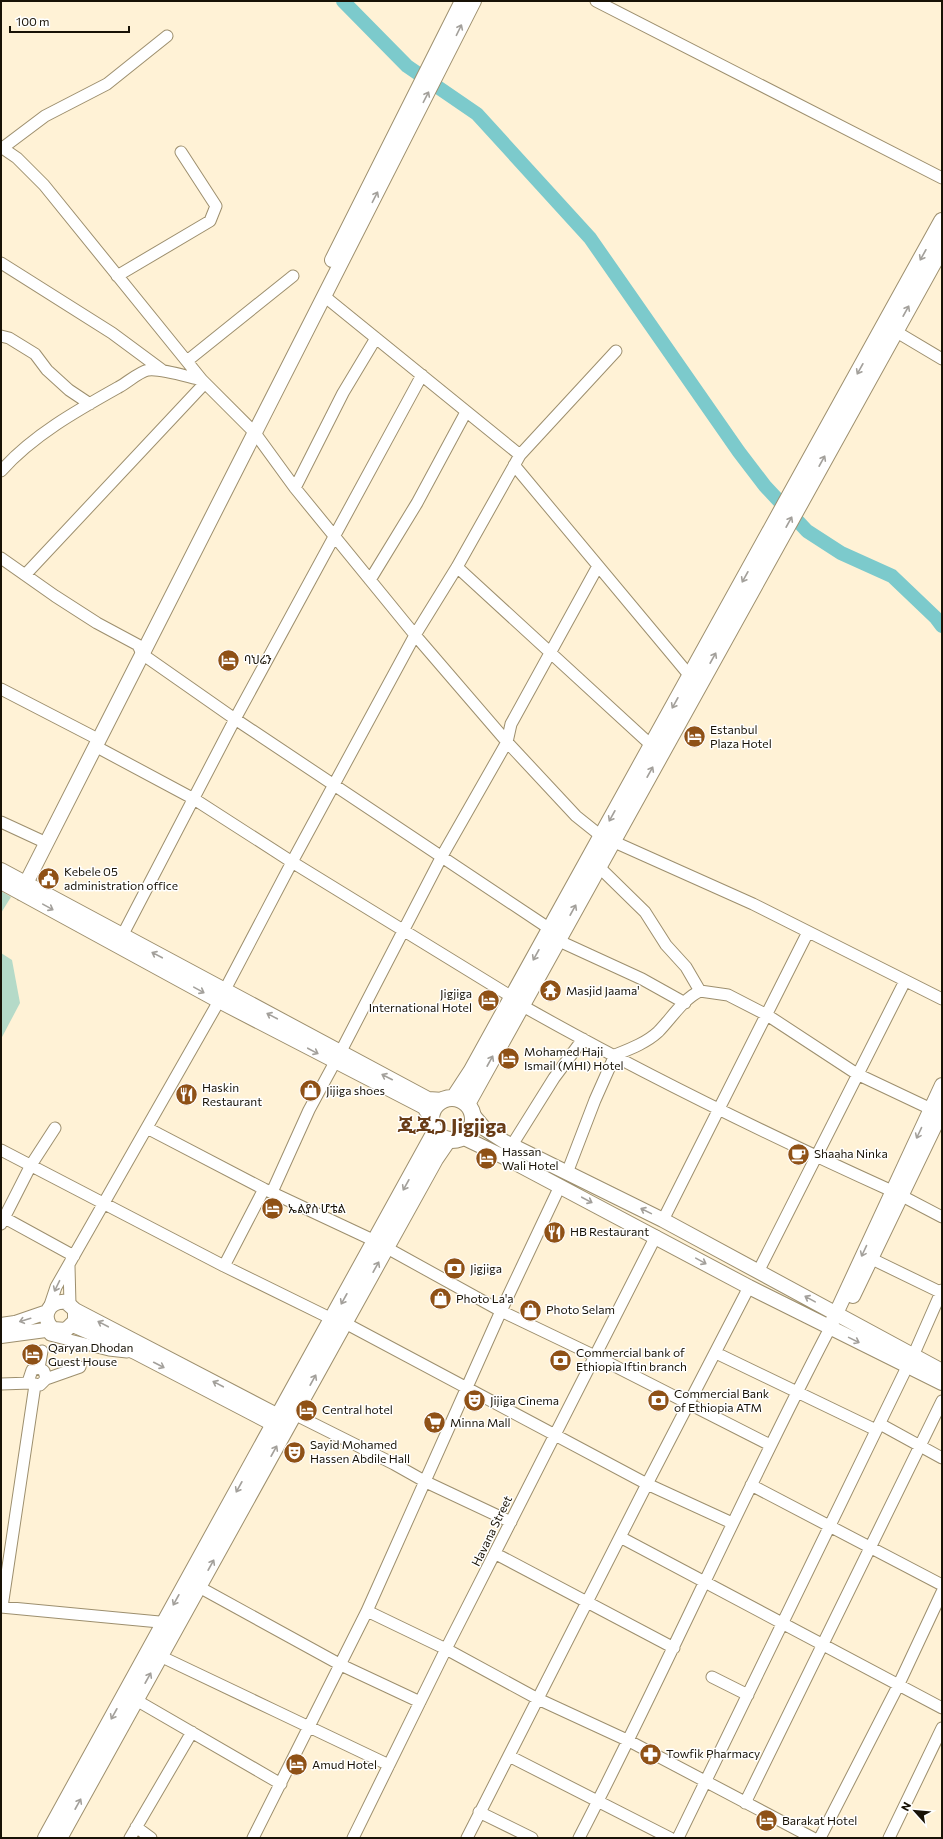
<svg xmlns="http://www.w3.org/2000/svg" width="943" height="1839" viewBox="0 0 943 1839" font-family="Commissioner,'Noto Sans Ethiopic',sans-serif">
<rect width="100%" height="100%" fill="#fff2d6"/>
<path fill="#b5dac8" d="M1 891 11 897 1 913Z
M1 953 12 960 20 1003 1 1039Z"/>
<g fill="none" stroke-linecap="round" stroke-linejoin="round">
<path stroke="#7ccacc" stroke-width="14" d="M343 1 407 66 477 114 590 238 739 452 765 486 807 531 841 553 892 576 936 618 942 626"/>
<defs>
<path id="minor" d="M596 1 942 178
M1 147 17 158 44 185 202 380 255 433 295 488 415 635 507 742 576 816 601 836 753 904 942 999
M1 149 45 116 107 84 167 36
M1 263 112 333 162 370
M117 276 210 221 216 206 181 152
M324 296 520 455
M895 331 942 359
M1 336 9 338 35 354 47 370 69 390 90 404
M187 361 293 276
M514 465 690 676
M1 471C33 435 78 410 119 387 128 382 139 372 148 370 161 368 188 377 202 380
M295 488 343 393 376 338
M1 558 55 596 97 623 138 645 142 654 232 717 550 929
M457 567 651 745
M25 575 205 383
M370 580 417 503 466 412
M1 689 92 736
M95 746 194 799 292 862 512 997
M1 822 40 840
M598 866 645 912 666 945 686 967 700 991
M122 936 235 719 422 375
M557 940 642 979 685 1003
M521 1005C641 1073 766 1134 892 1191
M340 1053 442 856 507 742 511 724 598 566
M147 1128 264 1189 375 1241
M512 1145 554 1078 583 1039
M1 1150 224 1266 332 1319
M567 1173 595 1100 615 1055C630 1049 646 1043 658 1032 671 1019 683 999 700 991L728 995 767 1015 857 1074 931 1109
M272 1192 309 1110 335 1062
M902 1196 942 1217
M1 1216 74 1256
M663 1220 808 932
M1 1224 31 1165 55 1128
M387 1248 501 1311 595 1356 770 1445
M872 1259 942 1293
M69 1266 70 1305
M224 1266 264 1189
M759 1270 905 981
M49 1308 56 1287 219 1001 292 862 415 635 457 567 520 455 616 351
M345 1323 647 1484 732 1523
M50 1335 109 1350 127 1352
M716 1353 876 1430
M913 1356 942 1290
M39 1368 42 1351
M46 1379 80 1367
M1 1384 31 1383 40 1385 46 1379 44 1371 39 1368 32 1370 29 1379 31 1383
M294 1414 394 1464 426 1482 511 1522
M880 1424 942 1458
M751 1485 942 1585
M620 1537 942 1708
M496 1554 674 1648
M199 1587 341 1665 420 1702
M1 1607 170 1623
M2 1607 35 1385
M367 1611 446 1649 538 1699 629 1741 813 1838
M160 1656C237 1692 312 1729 389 1765
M712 1677 748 1695
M136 1700 281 1784
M509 1756 670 1838
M745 1803 942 1401
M479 1812 532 1838
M136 1827 151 1838
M130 1838 192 1732
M253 1838 367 1611 501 1311 560 1186
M353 1838 446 1649 656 1236
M467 1838 647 1484 749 1287
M579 1838C666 1670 742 1496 830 1328
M678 1838 908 1365
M820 1838 898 1686 942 1592
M889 1838 942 1728"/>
<path id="major" d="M332 260 462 1
M1 870 428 1099 444 1100
M1 882 219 1001 424 1107 431 1118
M21 893 474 1
M473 1115 485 1129 505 1142 663 1220 942 1371
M462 1137 508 1159 749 1287 942 1383
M853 1296 942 1111
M75 1310V1321L66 1330 53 1329C40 1317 49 1300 66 1302L75 1310 288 1421
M833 1320 942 1085
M1 1325 15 1323 47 1312
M73 1325 135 1352 275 1425
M1 1336 53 1329"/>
<path id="highway" d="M431 1119a21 21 0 1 1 42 0a21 21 0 1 1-42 0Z
M454 1098 471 1072 942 221
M467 1104 942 247
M46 1838 435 1132
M59 1838 435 1159 448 1140"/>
</defs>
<use href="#minor" stroke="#9d8f6e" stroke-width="13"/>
<use href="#major" stroke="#9d8f6e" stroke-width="16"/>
<use href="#highway" stroke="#9d8f6e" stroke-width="18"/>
<use href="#minor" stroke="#fff" stroke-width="11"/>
<use href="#major" stroke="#fff" stroke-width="14"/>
<use href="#highway" stroke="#fff" stroke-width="16"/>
</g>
<defs><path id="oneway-shaft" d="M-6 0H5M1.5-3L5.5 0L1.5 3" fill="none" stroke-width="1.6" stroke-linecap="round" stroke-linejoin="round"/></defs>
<g stroke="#a3a09b">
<use href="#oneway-shaft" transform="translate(459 30) rotate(-64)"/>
<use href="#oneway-shaft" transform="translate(426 97) rotate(-63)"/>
<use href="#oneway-shaft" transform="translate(375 197) rotate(-63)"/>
<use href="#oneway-shaft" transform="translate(923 255) rotate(119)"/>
<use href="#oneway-shaft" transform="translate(906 311) rotate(-61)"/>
<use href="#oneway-shaft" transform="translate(860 369) rotate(119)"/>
<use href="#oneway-shaft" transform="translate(822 461) rotate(-61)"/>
<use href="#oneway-shaft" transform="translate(789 522) rotate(-61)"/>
<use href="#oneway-shaft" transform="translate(745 577) rotate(119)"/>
<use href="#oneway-shaft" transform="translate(713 658) rotate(-61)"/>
<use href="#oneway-shaft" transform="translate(675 703) rotate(119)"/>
<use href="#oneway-shaft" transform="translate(650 772) rotate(-61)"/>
<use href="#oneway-shaft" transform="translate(612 816) rotate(119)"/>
<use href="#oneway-shaft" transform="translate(48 907) rotate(29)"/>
<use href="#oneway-shaft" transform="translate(573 910) rotate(-61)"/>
<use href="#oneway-shaft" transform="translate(157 955) rotate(-152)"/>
<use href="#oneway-shaft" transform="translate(536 955) rotate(119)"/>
<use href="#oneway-shaft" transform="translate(199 990) rotate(29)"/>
<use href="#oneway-shaft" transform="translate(272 1016) rotate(-152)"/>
<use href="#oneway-shaft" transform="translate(313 1051) rotate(28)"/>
<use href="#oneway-shaft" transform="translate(490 1061) rotate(-61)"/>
<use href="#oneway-shaft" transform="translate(387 1077) rotate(-153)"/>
<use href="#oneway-shaft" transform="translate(919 1133) rotate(115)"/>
<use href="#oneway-shaft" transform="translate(406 1185) rotate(119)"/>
<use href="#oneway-shaft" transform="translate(587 1200) rotate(28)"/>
<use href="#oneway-shaft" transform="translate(646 1211) rotate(-154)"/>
<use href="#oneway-shaft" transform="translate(864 1251) rotate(115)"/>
<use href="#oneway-shaft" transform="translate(701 1261) rotate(29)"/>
<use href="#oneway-shaft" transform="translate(376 1267) rotate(-61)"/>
<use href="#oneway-shaft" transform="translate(57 1286) rotate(116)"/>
<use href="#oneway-shaft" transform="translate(344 1299) rotate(119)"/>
<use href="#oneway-shaft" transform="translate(810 1299) rotate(-151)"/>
<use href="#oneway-shaft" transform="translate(25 1320) rotate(163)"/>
<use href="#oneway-shaft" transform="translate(103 1324) rotate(-152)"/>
<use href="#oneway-shaft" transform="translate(854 1340) rotate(26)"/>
<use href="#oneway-shaft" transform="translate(159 1365) rotate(27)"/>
<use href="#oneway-shaft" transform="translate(313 1380) rotate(-61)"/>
<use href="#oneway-shaft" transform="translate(218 1384) rotate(-152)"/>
<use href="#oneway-shaft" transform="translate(274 1451) rotate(-61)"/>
<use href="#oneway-shaft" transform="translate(239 1487) rotate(119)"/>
<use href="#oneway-shaft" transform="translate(211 1565) rotate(-61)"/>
<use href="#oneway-shaft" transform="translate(176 1600) rotate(119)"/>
<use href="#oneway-shaft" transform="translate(148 1678) rotate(-61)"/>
<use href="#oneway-shaft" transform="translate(114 1714) rotate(119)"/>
<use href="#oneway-shaft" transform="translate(78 1804) rotate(-61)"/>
</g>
<defs>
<symbol id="hotel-disc" viewBox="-11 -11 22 22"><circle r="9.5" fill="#8f5116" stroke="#fff"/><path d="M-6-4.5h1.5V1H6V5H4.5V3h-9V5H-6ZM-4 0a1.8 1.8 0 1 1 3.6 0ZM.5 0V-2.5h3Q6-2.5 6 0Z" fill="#fff"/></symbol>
<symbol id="civic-disc" viewBox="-11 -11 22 22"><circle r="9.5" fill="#8f5116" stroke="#fff"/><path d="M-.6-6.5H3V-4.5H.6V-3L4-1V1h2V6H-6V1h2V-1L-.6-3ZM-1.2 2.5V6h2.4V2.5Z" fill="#fff"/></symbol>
<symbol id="temple-disc" viewBox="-11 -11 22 22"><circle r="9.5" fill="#8f5116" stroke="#fff"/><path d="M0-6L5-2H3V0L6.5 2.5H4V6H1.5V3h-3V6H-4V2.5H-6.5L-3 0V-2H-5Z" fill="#fff"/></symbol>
<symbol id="shop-disc" viewBox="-11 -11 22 22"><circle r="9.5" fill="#8f5116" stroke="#fff"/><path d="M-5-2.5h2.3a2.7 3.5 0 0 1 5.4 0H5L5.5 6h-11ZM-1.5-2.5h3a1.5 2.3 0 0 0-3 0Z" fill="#fff"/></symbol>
<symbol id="restaurant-disc" viewBox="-11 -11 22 22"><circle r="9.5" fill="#8f5116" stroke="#fff"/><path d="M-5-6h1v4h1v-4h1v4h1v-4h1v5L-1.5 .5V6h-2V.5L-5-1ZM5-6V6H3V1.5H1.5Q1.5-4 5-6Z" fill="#fff"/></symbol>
<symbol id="cafe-disc" viewBox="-11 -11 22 22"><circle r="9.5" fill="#8f5116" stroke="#fff"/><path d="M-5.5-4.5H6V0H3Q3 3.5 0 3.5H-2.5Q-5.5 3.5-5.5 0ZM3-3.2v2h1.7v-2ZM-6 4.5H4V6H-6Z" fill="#fff"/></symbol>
<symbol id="bank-disc" viewBox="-11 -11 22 22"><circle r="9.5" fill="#8f5116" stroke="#fff"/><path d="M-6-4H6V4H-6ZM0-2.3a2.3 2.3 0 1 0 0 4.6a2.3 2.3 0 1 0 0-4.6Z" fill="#fff"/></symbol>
<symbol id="theatre-disc" viewBox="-11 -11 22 22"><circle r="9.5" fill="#8f5116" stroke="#fff"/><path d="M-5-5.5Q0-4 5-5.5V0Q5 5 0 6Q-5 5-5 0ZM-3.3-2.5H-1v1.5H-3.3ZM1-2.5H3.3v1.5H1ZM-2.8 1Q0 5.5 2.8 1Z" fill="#fff"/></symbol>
<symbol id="supermarket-disc" viewBox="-11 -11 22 22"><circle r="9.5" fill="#8f5116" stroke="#fff"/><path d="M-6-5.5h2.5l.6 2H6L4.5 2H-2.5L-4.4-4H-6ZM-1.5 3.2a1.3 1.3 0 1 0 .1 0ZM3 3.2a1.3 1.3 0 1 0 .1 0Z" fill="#fff"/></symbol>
<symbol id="pharmacy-disc" viewBox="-11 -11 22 22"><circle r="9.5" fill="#8f5116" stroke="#fff"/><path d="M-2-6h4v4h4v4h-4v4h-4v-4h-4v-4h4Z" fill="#fff"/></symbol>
</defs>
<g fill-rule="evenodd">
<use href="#hotel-disc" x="216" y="648" width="25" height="25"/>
<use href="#hotel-disc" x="682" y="724" width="25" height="25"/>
<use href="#civic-disc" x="36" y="866" width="25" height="25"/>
<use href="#temple-disc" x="538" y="978" width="25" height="25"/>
<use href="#hotel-disc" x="476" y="988" width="25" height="25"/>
<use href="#hotel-disc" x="496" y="1046" width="25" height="25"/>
<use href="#shop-disc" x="298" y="1078" width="25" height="25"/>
<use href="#restaurant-disc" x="174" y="1082" width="25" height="25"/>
<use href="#cafe-disc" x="786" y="1142" width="25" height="25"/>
<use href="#hotel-disc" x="474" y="1146" width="25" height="25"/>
<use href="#hotel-disc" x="260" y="1196" width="25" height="25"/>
<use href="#restaurant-disc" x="542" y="1220" width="25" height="25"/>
<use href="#bank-disc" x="442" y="1256" width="25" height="25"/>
<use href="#shop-disc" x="428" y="1286" width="25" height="25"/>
<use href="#shop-disc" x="518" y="1298" width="25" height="25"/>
<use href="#hotel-disc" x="20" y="1342" width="25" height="25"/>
<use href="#bank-disc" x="548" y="1348" width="25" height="25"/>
<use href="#theatre-disc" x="462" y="1388" width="25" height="25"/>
<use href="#bank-disc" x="646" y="1388" width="25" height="25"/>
<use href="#hotel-disc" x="294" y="1398" width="25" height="25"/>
<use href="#supermarket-disc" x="422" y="1410" width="25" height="25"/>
<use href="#theatre-disc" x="282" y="1440" width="25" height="25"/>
<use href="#pharmacy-disc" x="638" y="1742" width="25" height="25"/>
<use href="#hotel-disc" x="284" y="1752" width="25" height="25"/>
<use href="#hotel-disc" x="754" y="1808" width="25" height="25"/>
</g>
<g text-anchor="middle" stroke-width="3" stroke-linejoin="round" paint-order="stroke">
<g font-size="12" fill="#181206" stroke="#fff" text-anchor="start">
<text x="244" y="664">ባህሬን</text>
<text x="710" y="734">Estanbul<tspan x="710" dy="14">Plaza Hotel</tspan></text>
<text x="64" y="876">Kebele 05<tspan x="64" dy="14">administration office</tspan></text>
<text x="566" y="995">Masjid Jaama'</text>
<text x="472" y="998" text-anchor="end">Jigjiga<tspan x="472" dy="14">International Hotel</tspan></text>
<text x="524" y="1056">Mohamed Haji<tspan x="524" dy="14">Ismail (MHI) Hotel</tspan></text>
<text x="202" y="1092">Haskin<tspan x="202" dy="14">Restaurant</tspan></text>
<text x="326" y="1095">Jijiga shoes</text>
<text x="502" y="1156">Hassan<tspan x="502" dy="14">Wali Hotel</tspan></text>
<text x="814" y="1158">Shaaha Ninka</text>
<text x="288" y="1213">ኤልያስ ሆቴል</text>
<text x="570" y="1236">HB Restaurant</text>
<text x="470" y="1273">Jigjiga</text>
<text x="456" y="1303">Photo La'a</text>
<text x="546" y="1314">Photo Selam</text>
<text x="48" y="1352">Qaryan Dhodan<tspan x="48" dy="14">Guest House</tspan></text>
<text x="576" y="1357">Commercial bank of<tspan x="576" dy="14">Ethiopia Iftin branch</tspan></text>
<text x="674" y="1398">Commercial Bank<tspan x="674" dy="14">of Ethiopia ATM</tspan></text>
<text x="490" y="1405">Jijiga Cinema</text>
<text x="322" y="1414">Central hotel</text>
<text x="450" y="1427">Minna Mall</text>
<text x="310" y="1449">Sayid Mohamed<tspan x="310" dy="14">Hassen Abdile Hall</tspan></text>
<text x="666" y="1758">Towfik Pharmacy</text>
<text x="312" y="1769">Amud Hotel</text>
<text x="782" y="1825">Barakat Hotel</text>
</g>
<g font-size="12" fill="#181206" stroke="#fff">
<text transform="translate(492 1531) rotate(-64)" y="4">Havana Street</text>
</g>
<g font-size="20" font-weight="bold" fill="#683c17" stroke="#fff">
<text x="452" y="1133">ጂጂጋ Jigjiga</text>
</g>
</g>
<rect width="943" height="1839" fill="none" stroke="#181206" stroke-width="4"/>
<g transform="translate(915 1811) rotate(297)" stroke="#ffffff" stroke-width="3" paint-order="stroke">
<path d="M0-3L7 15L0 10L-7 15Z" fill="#181206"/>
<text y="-6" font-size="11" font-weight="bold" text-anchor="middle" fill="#181206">N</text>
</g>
<path d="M10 26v6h119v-6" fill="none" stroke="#181206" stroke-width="2"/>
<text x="16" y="26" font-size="12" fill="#181206" stroke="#ffffff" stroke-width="3" paint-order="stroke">100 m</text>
</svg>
